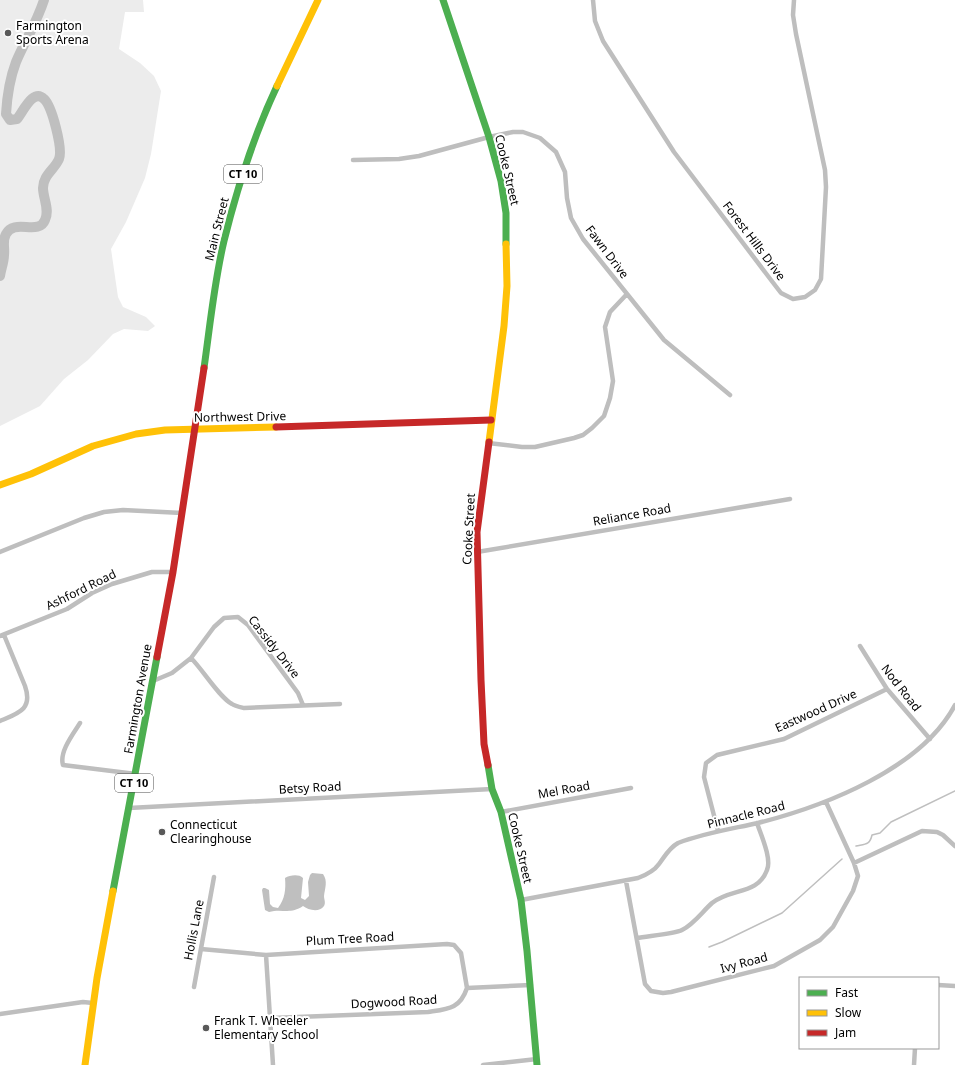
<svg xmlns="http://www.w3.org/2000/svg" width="955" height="1065" viewBox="0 0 955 1065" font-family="'Noto Sans',sans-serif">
<rect width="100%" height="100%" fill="#fff"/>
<path fill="#ececec" d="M0 0H143L144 12H125L119 49 140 63 154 76 161 91 151 154 145 178 126 222 111 249 118 297 123 307 146 317 155 326 148 331 124 329 113 334 88 360 64 379 40 406 0 426Z"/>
<path fill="#bfbfbf" d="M312 873 323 874C328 881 325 888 324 896 324 899 326 903 324 906 319 913 308 910 303 906 290 915 282 908 269 912L265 910 262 890 263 888H265L269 890 270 904 273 907 278 908C285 899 286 889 285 878 290 875 299 874 303 878L301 898 305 900 309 896 308 882 310 875Z"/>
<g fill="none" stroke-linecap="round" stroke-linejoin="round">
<path stroke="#bfbfbf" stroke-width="1.5" d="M856 846C865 844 870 845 872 835L880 833 891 822 955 791
M709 947 722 942 782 913 842 859"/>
<path stroke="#bfbfbf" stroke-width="10" d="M0 276C1 269 4 262 4 255 5 247 2 241 6 234 14 218 39 236 45 220 50 210 43 198 43 188 43 175 55 169 59 159 63 149 52 106 44 99 33 88 23 112 17 119L10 120 6 114C7 97 10 78 16 62 25 41 37 22 44 0"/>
<path stroke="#bebebe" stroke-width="4.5" d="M593 0 595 21 603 41 674 152 771 280 781 293 793 299 805 297 815 290 821 279 826 187 825 170 796 34 793 15 794 0
M353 160 399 159 419 156 489 137 513 132H523L540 138 556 152 565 172 567 198 571 218 583 239 664 340 730 395
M488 443 522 447H535L574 438 583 435 592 428 604 416 610 398 613 381 605 327 610 312 627 294
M0 552 84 518 104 512 123 510 182 513
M477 552 790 499
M0 636 67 609 92 593 112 584 152 572H173
M860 646 887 689 930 739
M191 658 214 627 224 618 238 617 248 625 298 693 303 705
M153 681 172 673 191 658C203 670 219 697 232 704 235 706 240 707 244 708L340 704
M0 721C19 713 33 709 25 686L4 635
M80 723C73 734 59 752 63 765L136 774
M129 808 492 789
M501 812 631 788
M718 831 704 777 706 763 717 755 784 739 887 689
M854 863 922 831 937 832 943 835 955 846
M626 881 645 984 651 991 663 993 671 992 774 966 820 940 833 927 853 891 858 876 854 863 826 802
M521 900 638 878C646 875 654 871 659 864 665 856 669 848 678 843 704 833 731 829 758 823 825 806 921 769 955 705
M637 938C647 936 674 934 682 930 694 924 702 912 712 903 731 888 758 895 767 870 772 859 761 835 757 823
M201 949 266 955 447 944 454 945 461 953 467 988
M266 955 273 1065
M938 985 955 986
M194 987 214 877
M0 1014 83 1002 93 1003
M271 1018 428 1012C448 1009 460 1009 467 988L531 985
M483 1065 537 1059
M914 1065 915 1048"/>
<path stroke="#4caf50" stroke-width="7" d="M443 0 489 137 501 181 506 213V244
M204 368C210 326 214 283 224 241 237 188 254 135 277 86
M488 765 492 789 501 812 521 900 527 951 537 1065
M113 891 157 657"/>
<path stroke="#ffc107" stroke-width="7" d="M277 86 318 0
M489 442 504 326 507 286 506 244
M0 485 31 474 93 446 136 434 165 430 276 427
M85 1065 97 978 113 891"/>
<path stroke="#c62828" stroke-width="7" d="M276 427 491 420
M157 657 173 572 204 368
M488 765 484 744 481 680 477 532 489 442"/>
</g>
<g fill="#595959" stroke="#fff" stroke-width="1.5">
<circle cx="8" cy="33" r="4"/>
<circle cx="162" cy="832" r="4"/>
<circle cx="206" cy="1028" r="4"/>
</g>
<g text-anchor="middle" stroke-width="4" stroke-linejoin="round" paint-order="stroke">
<g fill="#fff" stroke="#4c4c4c" stroke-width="1">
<rect x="224" y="165" width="38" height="18" rx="3"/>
<rect x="115" y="774" width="38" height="18" rx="3"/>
</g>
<g font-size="11" font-weight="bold" fill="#000">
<text x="243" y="178">CT 10</text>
<text x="134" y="787">CT 10</text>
</g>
<g font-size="12" fill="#000" stroke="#fff" text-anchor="start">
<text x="16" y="30">Farmington<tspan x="16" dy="14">Sports Arena</tspan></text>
<text x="170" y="829">Connecticut<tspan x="170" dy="14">Clearinghouse</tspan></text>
<text x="214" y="1025">Frank T. Wheeler<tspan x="214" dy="14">Elementary School</tspan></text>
</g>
<g font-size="12" fill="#000" stroke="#fff">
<text transform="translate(507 170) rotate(77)" y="4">Cooke Street</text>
<text transform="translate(217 229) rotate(-76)" y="4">Main Street</text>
<text transform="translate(754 241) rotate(53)" y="4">Forest Hills Drive</text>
<text transform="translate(607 252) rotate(53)" y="4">Fawn Drive</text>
<text transform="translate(240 417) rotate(-1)" y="4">Northwest Drive</text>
<text transform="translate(632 515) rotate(-10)" y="4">Reliance Road</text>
<text transform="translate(469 529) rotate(-87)" y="4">Cooke Street</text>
<text transform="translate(81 590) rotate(-26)" y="4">Ashford Road</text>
<text transform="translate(274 647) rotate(52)" y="4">Cassidy Drive</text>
<text transform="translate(901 688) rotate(52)" y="4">Nod Road</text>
<text transform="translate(138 699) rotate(-80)" y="4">Farmington Avenue</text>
<text transform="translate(816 711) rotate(-24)" y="4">Eastwood Drive</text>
<text transform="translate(310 788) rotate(-3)" y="4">Betsy Road</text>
<text transform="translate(564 790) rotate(-10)" y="4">Mel Road</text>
<text transform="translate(746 815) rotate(-14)" y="4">Pinnacle Road</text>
<text transform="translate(520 848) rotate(77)" y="4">Cooke Street</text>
<text transform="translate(194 930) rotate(-79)" y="4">Hollis Lane</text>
<text transform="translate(350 939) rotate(-3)" y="4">Plum Tree Road</text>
<text transform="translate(744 963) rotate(-15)" y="4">Ivy Road</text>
<text transform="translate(394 1002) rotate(-3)" y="4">Dogwood Road</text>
</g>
</g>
<rect x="799" y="977" width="140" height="72" fill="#ffffff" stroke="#999999"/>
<rect x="807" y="990" width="20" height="6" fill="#4caf50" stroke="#999999"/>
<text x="835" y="997" font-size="12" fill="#000000">Fast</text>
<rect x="807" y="1010" width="20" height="6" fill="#ffc107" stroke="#999999"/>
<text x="835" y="1017" font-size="12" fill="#000000">Slow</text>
<rect x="807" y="1030" width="20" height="6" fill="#c62828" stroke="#999999"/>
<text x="835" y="1037" font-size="12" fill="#000000">Jam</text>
</svg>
